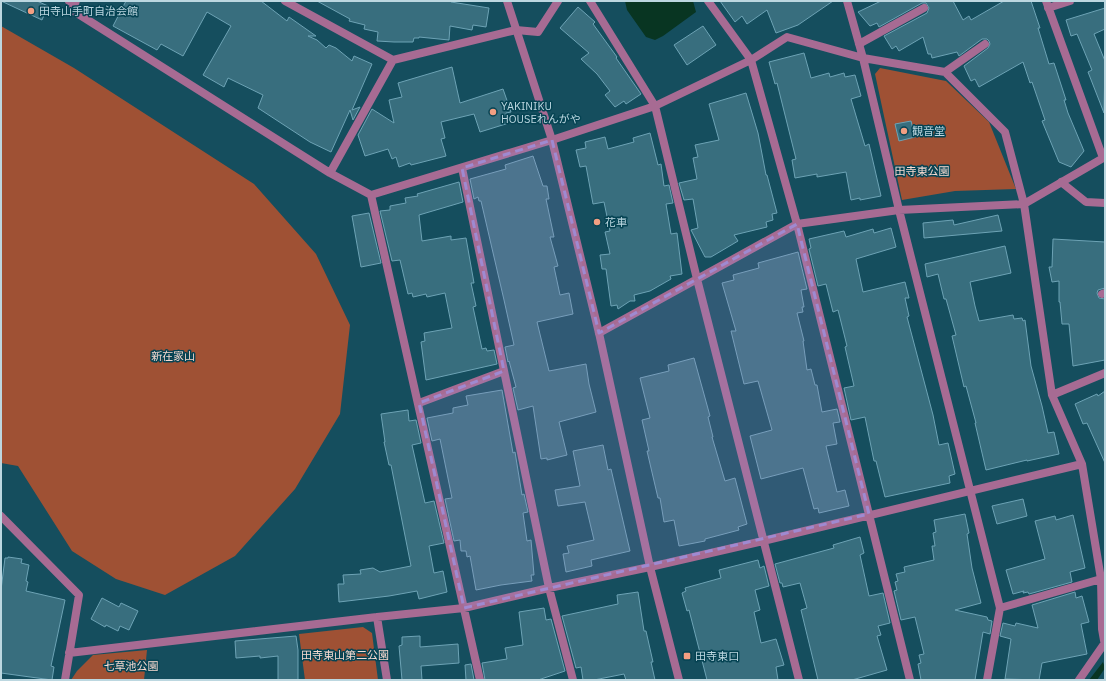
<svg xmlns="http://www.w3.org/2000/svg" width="1106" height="681" viewBox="0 0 1106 681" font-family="'IBM Plex Sans','Noto Sans JP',sans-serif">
<rect width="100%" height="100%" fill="#154e5e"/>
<path fill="#9f5134" d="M1 26 74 68 254 184 316 254 350 325 340 414 295 489 235 556 165 595 116 579 72 551 18 466 1 463Z
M880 68 946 81 989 122 1016 189 955 191 902 200 875 74Z
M363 627 372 633 378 680H305L299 634Z
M147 650 144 680H71L77 671 93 655Z"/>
<path fill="#083522" d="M625 1H693L696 12 663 36 655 40 646 37 627 10Z
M1103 662 1105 668 1097 680H1089Z"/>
<path fill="#386e7e" stroke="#6da3b5" d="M1 1H37L48 6 42 20Z
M126 1H261L287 21 289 17 316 36H308L317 40 326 48 329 45 336 48 352 61 354 56 372 64 352 110 360 107 353 120 350 110 331 152 310 142 258 108 263 95 228 78 224 87 203 75 231 26 207 12 183 56 161 44 157 50 113 26Z
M317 1H451V2L489 8 486 27 473 25 472 30 450 26 449 40 419 37V38H414L413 42H394L377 41 378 32 364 29 365 25 349 21 350 19Z
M720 1H833L798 25 776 33 767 10 747 24 742 16 735 22Z
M881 1H953L963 20 969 16 971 20 1004 1H1031L1040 28H1038L1049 64 1054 63 1066 100H1064L1068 113 1084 151 1071 167 1059 162 1042 121 1045 120 1032 82 1030 83 1023 62 979 87 975 79 971 81 964 66 988 48 990 44 989 41 987 39H982L959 56 957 52 932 58 931 54H928L923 37 899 51 896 46 892 49 884 36 927 13 929 8 926 3H922L879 27 877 23 870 26 858 12Z
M578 7 595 22 593 24 617 57 616 58 641 94 626 104 624 101 615 107 605 95 610 91 597 74 581 59 589 53 560 28Z
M1105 8V29L1094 34 1105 61 1104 113 1088 72 1092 70 1077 34 1071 36 1066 20Z
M703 26 716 45 687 65 674 45Z
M804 53 811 78 829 73 830 77 844 73 845 77 855 75 861 96 851 99 865 146 869 144 881 196 860 200V198L851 200 846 172 817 177V174L795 178 792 160 796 159 777 83 775 84 769 62Z
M452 67 460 103 503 89 511 112 506 113 509 123 480 132 474 114 441 122 445 138 441 139 446 156 411 165 410 163 399 167 396 157 392 159 388 149 365 156 358 135 372 109 394 123 389 100 402 97 398 83Z
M746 93 758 133 766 175H767L777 213 772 214 773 220 766 222 767 227 734 235 738 241 711 257H705L691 230 698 228 693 199 684 200 679 183 697 179 693 158 698 157 695 145 719 140 709 104Z
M911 121 915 137 899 141 895 124Z
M650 133 658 165 661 164 664 186 669 185 673 203 666 204 671 234 677 233 682 274 670 276 671 279 650 291 634 295 635 301H630L618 309 617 305 611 306 606 269H602L600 255 610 254 605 232 610 231 604 202 593 204 586 166 580 167 576 150 586 148 585 142 605 137 608 149 634 142 633 138Z
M533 156 543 186H547L549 199H546L554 237H550L558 266 554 267 560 295 569 293 573 314 537 322 549 371 586 364 589 384 596 412 559 422 567 455 547 460V458L541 459 533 406 518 410 513 388 516 387 509 361 508 362 505 347 514 345 504 300 481 201H479L478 197 474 199 470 179 506 169 505 165Z
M459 182 463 202 419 215 422 241 451 236V240L466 238 474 283H471L476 306 473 307 482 349 486 348 487 351 494 350 497 364 426 380 421 342 425 341 424 333 452 328 445 293 427 297 426 294 413 297 412 293 408 294 400 260 392 261 380 211 390 210V206L406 203 405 198 418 196 417 194Z
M369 213 381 263 361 267 352 216Z
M998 215 1002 231 924 238 923 223 953 220 954 225Z
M891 228 896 247 856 259 863 292 905 282 909 298H905L909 316 907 317 933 415 939 445 948 443 955 474 949 476 950 483 885 497 876 461H874L865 417 851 420 844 388 854 386 845 347 847 346 838 310 833 312 826 284 818 286 809 249 811 248 809 239 844 231 846 237 873 229 874 233Z
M1053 239 1105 242V288L1098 290 1097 293 1099 298 1105 299V360L1073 366 1069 324H1062L1060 302H1059V281L1052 282 1049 267H1052Z
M1005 246 1011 273 970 282 975 306 979 321 1013 315 1014 319 1022 318 1023 321 1025 320 1031 366 1042 406 1048 433 1054 432 1059 454 1027 461V460L986 470 975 423H976L966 386 964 387 952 336 956 335 946 299H944L938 274 927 277 925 264Z
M798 252 807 289 801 290 804 307H802L803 312 797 313 804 341H803L807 370 811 369 815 385H817L822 412 837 409 840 422 833 423 837 444 826 446 837 492 845 490 849 506 819 513 818 508 814 509 803 468 761 479 750 436 772 430 758 381 744 384 731 331H736L722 283 734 280 733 275 759 268 758 263Z
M694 358 710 416 708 417 713 437H712L725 481 735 478 747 524 738 527 739 530 705 539V541L679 546 674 520 664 522 660 498H658L647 451H649L642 420 650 418 640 378 669 371 668 365Z
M502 390 513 453 515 452 522 495 524 494 528 512 523 513 527 541 531 540 534 575H531L532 581 501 585 476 590 470 556 467 557 466 551H461L460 540 454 541 445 499 452 498 440 439 432 441 427 418 453 413V408L468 405 466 396Z
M1105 391V463L1087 423 1083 424 1075 404 1097 394 1098 396Z
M408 410 409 421 416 420 421 443 412 445 425 503 434 501 444 543 429 546 434 573 443 571 447 592 419 599 417 591 389 596 339 602 338 584H344L343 575 361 574 360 570 373 568 380 572 411 566 391 465H389L384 442H385L381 414Z
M603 445 608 470 611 469 630 551 591 560 592 566 566 572 563 554 569 553 567 546 594 540 585 502 558 506 555 490 580 486 573 451Z
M1023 499 1027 516 997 524 992 506Z
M965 514 969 533 967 534 972 568 981 603 955 610 987 617 988 620 992 621 990 634 983 632 975 680H921L918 664 921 663 919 655 924 654 915 617 901 620 894 591 897 590 895 582 898 581 896 574 905 572 904 567 934 560 932 546H935L933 533 936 532 934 520Z
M1073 515 1085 568 1070 572 1072 582 1029 594 1028 592 1023 593 1024 591 1013 594 1006 570 1045 559 1035 521 1055 516 1056 520Z
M860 537 864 553 860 555 869 596 883 593 890 623 878 626 881 635 877 636 887 670 852 680H818L801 610 807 608 800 583 783 587 782 583H780L775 564 834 548 833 545Z
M8 557 22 559 21 563 29 565 26 581 28 582 26 591 65 600 51 666 54 667 52 680 1 673V590L5 558H8Z
M758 560 760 568 764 566 769 586 755 590 760 610 754 612 761 643 776 639 784 665 776 667 778 680H707L689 610 687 611 682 593 686 591 685 588 721 578 719 570Z
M638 592 644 631H646L653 662H651L655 680H626L624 674 594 680H583L581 667 576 668 562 616 618 604 617 595Z
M1075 592 1076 598 1082 596 1089 622 1081 624 1087 654 1042 663 1039 680 1005 679 1011 639 1000 636 1003 623 1015 626 1016 623 1038 628 1032 605Z
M102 598 119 607 121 603 138 611 129 630 120 626 118 631 106 625 105 627 91 619Z
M544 608 546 620 551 619 565 671 538 680H485L482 663 507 659 505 648 523 645 519 612Z
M296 636 298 650V680H278V656L260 658V656L236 658 235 641Z
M420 636V647L458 644 459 663 421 666 422 680H402L399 646 402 645V637Z
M471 664 474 680H466L465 665Z"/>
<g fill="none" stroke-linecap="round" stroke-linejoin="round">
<path stroke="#a76b93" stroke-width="8" d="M69 1 75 4"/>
<path stroke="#a76b93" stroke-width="8" d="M76 1 72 10 330 173 371 195 552 140 655 106 751 60 787 37 863 58 945 72 1005 132 1024 204 1052 395 1082 464 1101 579 1102 629 1105 646
M285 1 393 60
M590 1 655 106 697 279 799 680
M708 1 751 60 797 224 910 680
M847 1 863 58 899 210 1000 608 987 680
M1046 1 1103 158
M1048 8 1070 1
M859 44 924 8
M945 72 985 44
M462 168 549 588 573 680
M330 173 393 60 516 30 538 32 558 1
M1061 182 1086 202 1105 203
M371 195 480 680
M1102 294 1105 293
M599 333 797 224 899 210 1024 204 1105 157
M1052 395 1105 373
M419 403 504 371
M1 516 79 595 65 680
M1000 608 1101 579
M377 617 387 680
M69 653 377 617 464 608 549 588 650 567 763 541 1082 464
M1079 680 1104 644"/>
<path stroke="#a76b93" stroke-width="8" d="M507 1 552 140 599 333 650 567 679 680"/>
</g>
<path fill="#9f8ad1" fill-opacity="0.2" stroke="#9f8ad1" stroke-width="3" stroke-dasharray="8 5" stroke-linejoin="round" d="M552 140 599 333 797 224 869 514 464 608 419 403 504 371 462 168Z"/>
<g fill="#f39f82" stroke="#054353" stroke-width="1.5">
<circle cx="31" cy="11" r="4"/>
<circle cx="493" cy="112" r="4"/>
<circle cx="904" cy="131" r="4"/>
<circle cx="597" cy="222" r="4"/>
<rect x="683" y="652" width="8" height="8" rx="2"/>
</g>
<g text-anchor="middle" stroke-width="3" stroke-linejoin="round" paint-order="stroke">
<g font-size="11" fill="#bcd7e0" stroke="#054353" text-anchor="start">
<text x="39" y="15">田寺山手町自治会館</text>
<text x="501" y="110">YAKINIKU<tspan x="501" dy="13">HOUSEれんがや</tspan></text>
<text x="912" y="135">観音堂</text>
<text x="605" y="226">花車</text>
<text x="695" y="660">田寺東口</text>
</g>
<g font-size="11" fill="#f7dad0" stroke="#054353">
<text x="922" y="175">田寺東公園</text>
<text x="173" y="360">新在家山</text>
<text x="345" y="659">田寺東山第二公園</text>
<text x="131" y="670">七草池公園</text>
</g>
</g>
<rect width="1106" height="681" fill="none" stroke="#bcd7e0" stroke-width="4"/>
</svg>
